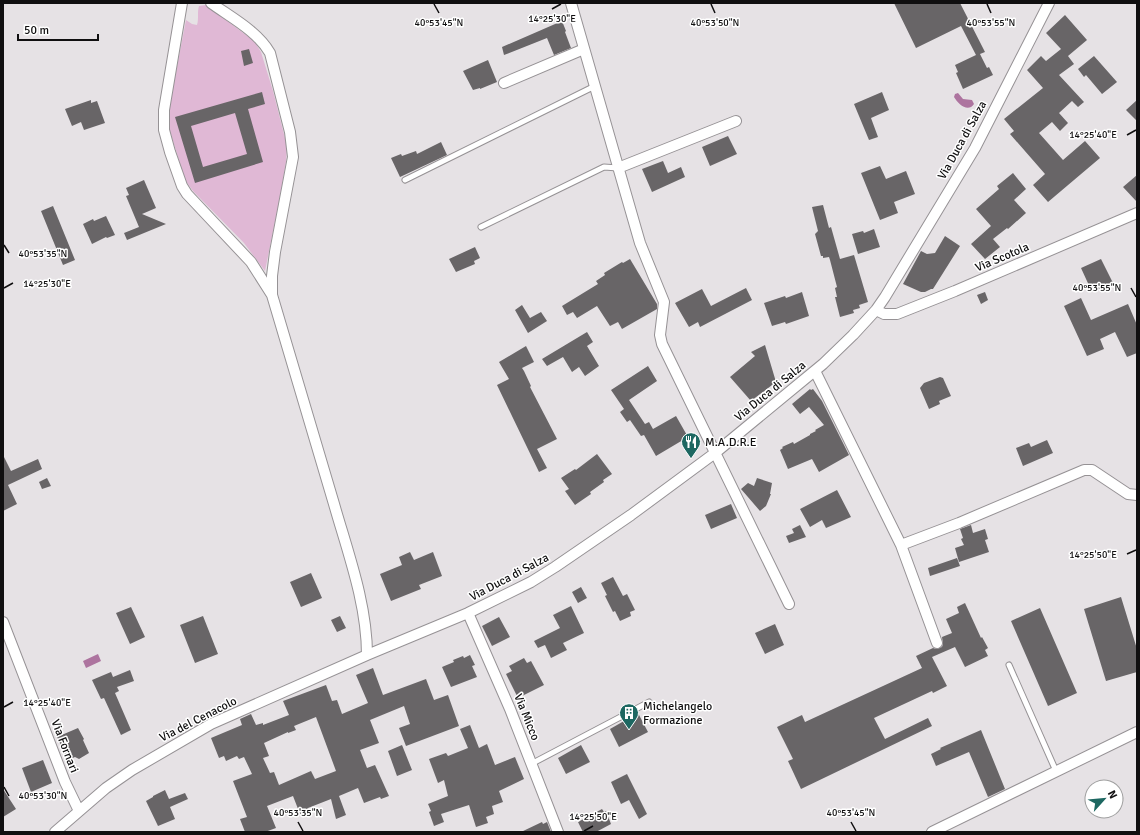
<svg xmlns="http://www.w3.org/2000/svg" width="1140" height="835" viewBox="0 0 1140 835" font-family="Signika,sans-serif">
<rect width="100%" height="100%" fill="#e6e2e5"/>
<path fill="#e0b8d5" d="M206 5 254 41 261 52 273 91 287 146 286 162 279 202 265 271 244 243 193 191 185 180 169 128 168 113 186 20 192 24 197 25C199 18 197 12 199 6Z"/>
<path fill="#ad749f" d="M958 93 963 99 972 100 974 104C968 113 958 104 954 97L955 94Z
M98 654 101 661 86 668 83 661Z"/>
<path fill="#686567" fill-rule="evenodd" d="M894 3H960L985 52 980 54 987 68 989 67 993 75 963 89 956 73 958 72 955 65 976 55 961 26 916 48Z
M1065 15 1087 40 1068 56 1074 64 1059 75 1084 102 1078 107 1072 101 1059 113 1068 123 1060 131 1052 122 1039 133 1063 160 1085 141 1100 158 1048 202 1033 185 1045 174 1010 134 1014 131 1004 119 1043 88 1027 70 1041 56 1046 61 1061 49 1046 33Z
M562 21 566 31 565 32 571 48 554 55 547 38 504 55 502 47Z
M249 49 253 63 244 66 241 51Z
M1094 56 1117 82 1102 94 1086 75 1084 77 1078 69Z
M488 60 497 82 480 89V88L473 90 463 71Z
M262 92 265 104 248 109 263 162 195 183 175 117ZM235 113 247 154 203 167 191 126Z
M882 92 889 110 871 118 878 137 869 140 854 104Z
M91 100V103L97 101 105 123 84 130 81 122 72 126 65 109Z
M1137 100V121L1126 110Z
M728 136 737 154 710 166 702 147Z
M441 142 447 155 400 177 391 158 401 154 402 156 416 151 417 154Z
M663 161 668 173 681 167 685 177 652 192 642 169Z
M880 166 886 179 906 171 915 194 894 202 898 213 880 220 861 173Z
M1013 173 1026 189 1014 200 1026 213 1008 229 1007 228 993 239 1000 247 985 259 971 244 991 226 976 209 999 189 997 186Z
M1137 175V202L1123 187Z
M144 180 156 208 142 214 166 224 127 240 124 233 139 227 126 196 129 195 126 188Z
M823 205 829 228 831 227 840 259 854 255 868 302 859 305 860 308 853 310 854 313 840 317 835 297H837L835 288 837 287 830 260 829 257 823 258V256H821L815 234 818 231 812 207Z
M53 206 75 260 63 265 41 211Z
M106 216 115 235 107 238 106 237 92 244 83 224 93 219 94 221Z
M874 229 880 247 858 254 852 234 863 231 864 233Z
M945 236 960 246 933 289H931L925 292H921L903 284 921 251 927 254 935 253Z
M475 247 480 258 474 261 475 264 456 272 449 259Z
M630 259 657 304V309L622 329 618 322 610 326 597 306 577 318 573 312 567 315 562 306 598 284 596 281 605 275 604 273 622 262 623 263Z
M1101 259 1113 283 1092 292 1081 268Z
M746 288 752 300 700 327 698 322 689 327 675 303 702 289 711 306Z
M802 292 809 316 786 324 785 322 772 326 764 303 785 296 786 298Z
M985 292 988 300 981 304 977 295Z
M1081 298 1091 320 1128 304 1137 325V353L1127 357 1115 332 1100 339 1104 349 1087 356 1064 306Z
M522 305 530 318 541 312 547 321 528 333 515 310Z
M587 332 593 342 587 346 599 366 585 376 579 367 572 372 563 357 547 366 542 359Z
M765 345 776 382 751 401 730 377 755 356 751 352Z
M526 346 534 362 522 368 524 371 531 386 530 387 557 439 537 449 547 468 539 472 497 385 509 379 499 362Z
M648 366 657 381 629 400 645 424 649 422 653 429 676 416 688 437 656 456 644 435 641 436 630 420 627 422 620 412 624 409 611 390Z
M940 377 943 378 951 396 939 401 940 404 929 409 920 388 924 383Z
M810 389 811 390 813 389 822 401 849 455 819 472 812 459 788 469 780 450 783 448 782 447 793 442 794 444 810 435V434L816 431 815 430 824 425 809 407 800 414 792 404Z
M1047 440 1053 453 1023 466 1016 448 1029 443 1031 447Z
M597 454 612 474 603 480 604 482 590 492 591 494 575 505 565 491 569 489 561 478 575 469 576 470Z
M3 455 11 471 38 459 42 469 8 485 17 504 3 511Z
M47 478 51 486 42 489 39 482Z
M757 478 772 483 770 494H771L766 506 760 511 741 489 748 483 754 486Z
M837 490 851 517 826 528 822 520 810 527 800 509Z
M731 504 737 518 711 529 705 515Z
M800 525 806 537 789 543 786 536 794 533 792 529Z
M971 525 973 533 985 529 988 539 985 540 989 552 959 562 955 548 964 545 961 539 963 538 960 529Z
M410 552 414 560 433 552 442 576 419 585 421 589 391 601 380 574 402 565 399 557Z
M957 558 960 566 930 576 928 568Z
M311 573 322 598 301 607 290 582Z
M613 577 623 596 627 594 635 610 630 612 631 616 620 621 615 611 613 612 605 596 607 595 601 583Z
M581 587 587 598 578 603 572 592Z
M1121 597 1137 649V672L1106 681 1084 609Z
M965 603 981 638 982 637 988 648 985 650 988 656 965 667 955 647 932 657 947 686 933 693 932 691 874 718 885 739 928 718 932 726 801 789 788 761 793 759 777 727 802 715 805 722 922 668 916 656 933 648 936 649 942 647 943 644 942 637 952 633 946 619 959 613 957 607Z
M571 606 584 633 563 643 567 650 551 658 545 645 538 648 534 641 560 628 553 615Z
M131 607 145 637 130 644 116 613Z
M1040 608 1077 693 1048 706 1011 621Z
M203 616 218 654 195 663 180 625Z
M340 616 346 628 337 632 331 620Z
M499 617 510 637 492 646 482 626Z
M775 624 784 645 765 654 755 633Z
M470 655 475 665 472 666 477 677 451 687 442 667 454 662 453 660 463 656 464 658Z
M524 658 527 663 531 661 544 685 518 698 506 674 512 671 509 666Z
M373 668 383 695 426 679 434 700 448 695 459 726 406 746 399 728 410 724 404 706 370 720 379 743 360 750 367 768 375 765 389 796 381 799 380 797 364 803 358 788 339 796 346 815 336 819 331 799 308 808 309 811 300 814 293 796 267 806 276 828 265 832H245L240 819 247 817 233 781 252 774 244 757 239 759 237 756 226 761 224 756 219 758 211 738 242 725 240 719 251 714 256 725 263 723V725L289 715 283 701 326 685 332 701 337 700 342 714 368 703 356 675ZM316 717 336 771 315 779 311 771 279 785 274 772 270 773 263 758 269 756 264 743 288 732V733L296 730 294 726Z
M130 670 134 681 117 687 119 691 115 693 131 730 121 735 104 698 101 699 92 680 111 672 113 677Z
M638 713 648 732 619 747 610 729Z
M470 725 479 748 487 744 495 765 515 757 524 779 499 791 503 802 492 806 494 814 486 817 488 823 476 827 469 805 441 814 444 822 434 826 429 812 431 811 428 804 448 796 444 780 438 783 429 759 446 753 448 756 468 748 460 729Z
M78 728 84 739 83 740 89 753 79 759 75 757 68 760 57 737Z
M981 730 1005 789 988 797 969 752 936 766 931 754 941 749 940 748Z
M402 745 412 770 397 776 388 751Z
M581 745 590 762 566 774 558 758Z
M43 760 52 783 31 792 22 768Z
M627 774 647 814 639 819 629 800 621 804 611 782Z
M3 789 16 809 3 817Z
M165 790 169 799 185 793 188 799 170 807 175 819 158 826 146 801 153 797V796Z
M602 809 604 812 606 811 611 824 596 832H583L578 822Z
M542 822 543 824 547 822 551 832H521Z"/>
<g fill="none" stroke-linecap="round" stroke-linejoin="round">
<defs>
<path id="service" d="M405 180 595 86
M481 227 604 167 618 168
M1009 665 1056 771
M531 764 649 702"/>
<path id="minor" d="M182 3 164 110V130L170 152 182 186 187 194 251 262 272 295C293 365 313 435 334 504 348 553 367 604 367 655
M211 3C232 18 257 31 270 53L290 132 293 157 275 252 272 276V295
M571 3 640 243 664 302 660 335 662 344 789 604
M504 83 584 49
M618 168 736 121
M876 310 884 314H897L955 291 1137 213
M815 371 901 545 937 643
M901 545 959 523 1084 470H1092L1128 494 1137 495
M468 613 510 709 558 832
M3 622 65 782 79 811
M55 832 106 788 132 770 211 724 367 655 468 613 531 582 555 567 631 515 715 453 823 364 853 335 876 310 885 297 975 148 1049 3
M932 832 1137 732"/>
</defs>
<use href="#service" stroke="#969295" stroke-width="7"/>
<use href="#minor" stroke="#969295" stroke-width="12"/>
<use href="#service" stroke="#fff" stroke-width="5"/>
<use href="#minor" stroke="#fff" stroke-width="10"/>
</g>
<path fill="none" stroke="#100f10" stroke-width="1.5" d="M434 4 439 13M711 4 715 13M987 4 991 13M552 9 561 4M1127 135 1136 130M4 245 9 253M4 288 13 283M1131 288 1136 297M1127 554 1136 550M4 707 13 702M4 787 9 796M298 822 303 831M851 822 856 831M584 831 593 826"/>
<defs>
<symbol id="restaurant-pin" viewBox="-11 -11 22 30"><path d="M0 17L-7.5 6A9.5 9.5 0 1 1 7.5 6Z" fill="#1d6761" stroke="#fff"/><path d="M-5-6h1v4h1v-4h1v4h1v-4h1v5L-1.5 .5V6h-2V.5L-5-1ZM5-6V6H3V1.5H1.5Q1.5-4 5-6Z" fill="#fff"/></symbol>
<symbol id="building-pin" viewBox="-11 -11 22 30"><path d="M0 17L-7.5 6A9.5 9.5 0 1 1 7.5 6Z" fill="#1d6761" stroke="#fff"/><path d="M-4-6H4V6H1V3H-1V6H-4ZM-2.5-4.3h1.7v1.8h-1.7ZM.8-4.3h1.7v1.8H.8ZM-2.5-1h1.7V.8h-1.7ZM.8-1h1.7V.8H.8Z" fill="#fff"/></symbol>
</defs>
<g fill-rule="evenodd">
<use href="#restaurant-pin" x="680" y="431" width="22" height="30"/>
<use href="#building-pin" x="618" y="702" width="22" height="30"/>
</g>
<g text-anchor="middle" stroke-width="3" stroke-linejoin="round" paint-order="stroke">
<g font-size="12" fill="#100f10" stroke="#fff">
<text transform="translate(962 140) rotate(-61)" y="4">Via Duca di Salza</text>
<text transform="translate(1002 257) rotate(-23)" y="4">Via Scotola</text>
<text transform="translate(770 391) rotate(-39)" y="4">Via Duca di Salza</text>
<text transform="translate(509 577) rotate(-28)" y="4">Via Duca di Salza</text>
<text transform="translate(527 717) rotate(68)" y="4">Via Micco</text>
<text transform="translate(198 719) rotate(-27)" y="4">Via del Cenacolo</text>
<text transform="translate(65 746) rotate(69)" y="4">Via Fornari</text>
</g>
<g font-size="12" fill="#100f10" stroke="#fff" text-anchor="start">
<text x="705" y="446">M.A.D.R.E</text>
<text x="643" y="710">Michelangelo<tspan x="643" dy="14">Formazione</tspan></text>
</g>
</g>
<g font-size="10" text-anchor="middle" fill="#100f10" stroke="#fff" stroke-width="3" stroke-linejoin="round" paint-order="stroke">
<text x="552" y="22">14°25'30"E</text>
<text x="439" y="26">40°53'45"N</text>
<text x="715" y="26">40°53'50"N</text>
<text x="991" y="26">40°53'55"N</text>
<text x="1093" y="138">14°25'40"E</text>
<text x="43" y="257">40°53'35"N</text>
<text x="47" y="287">14°25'30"E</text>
<text x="1097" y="291">40°53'55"N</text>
<text x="1093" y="558">14°25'50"E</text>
<text x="47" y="706">14°25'40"E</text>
<text x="43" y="799">40°53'30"N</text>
<text x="298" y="816">40°53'35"N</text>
<text x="851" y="816">40°53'45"N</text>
<text x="593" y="820">14°25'50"E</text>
</g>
<rect width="1140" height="835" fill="none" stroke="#100f10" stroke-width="8"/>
<g transform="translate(1104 799) rotate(63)"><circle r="19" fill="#ffffff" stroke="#9f9f9f"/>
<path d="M0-3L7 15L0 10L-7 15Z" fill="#1d6761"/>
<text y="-6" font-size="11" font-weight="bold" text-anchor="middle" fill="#100f10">N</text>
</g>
<path d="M18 34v6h80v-6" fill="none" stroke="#100f10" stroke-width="2"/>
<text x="24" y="34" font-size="12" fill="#100f10" stroke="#ffffff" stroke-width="3" paint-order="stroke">50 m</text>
</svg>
